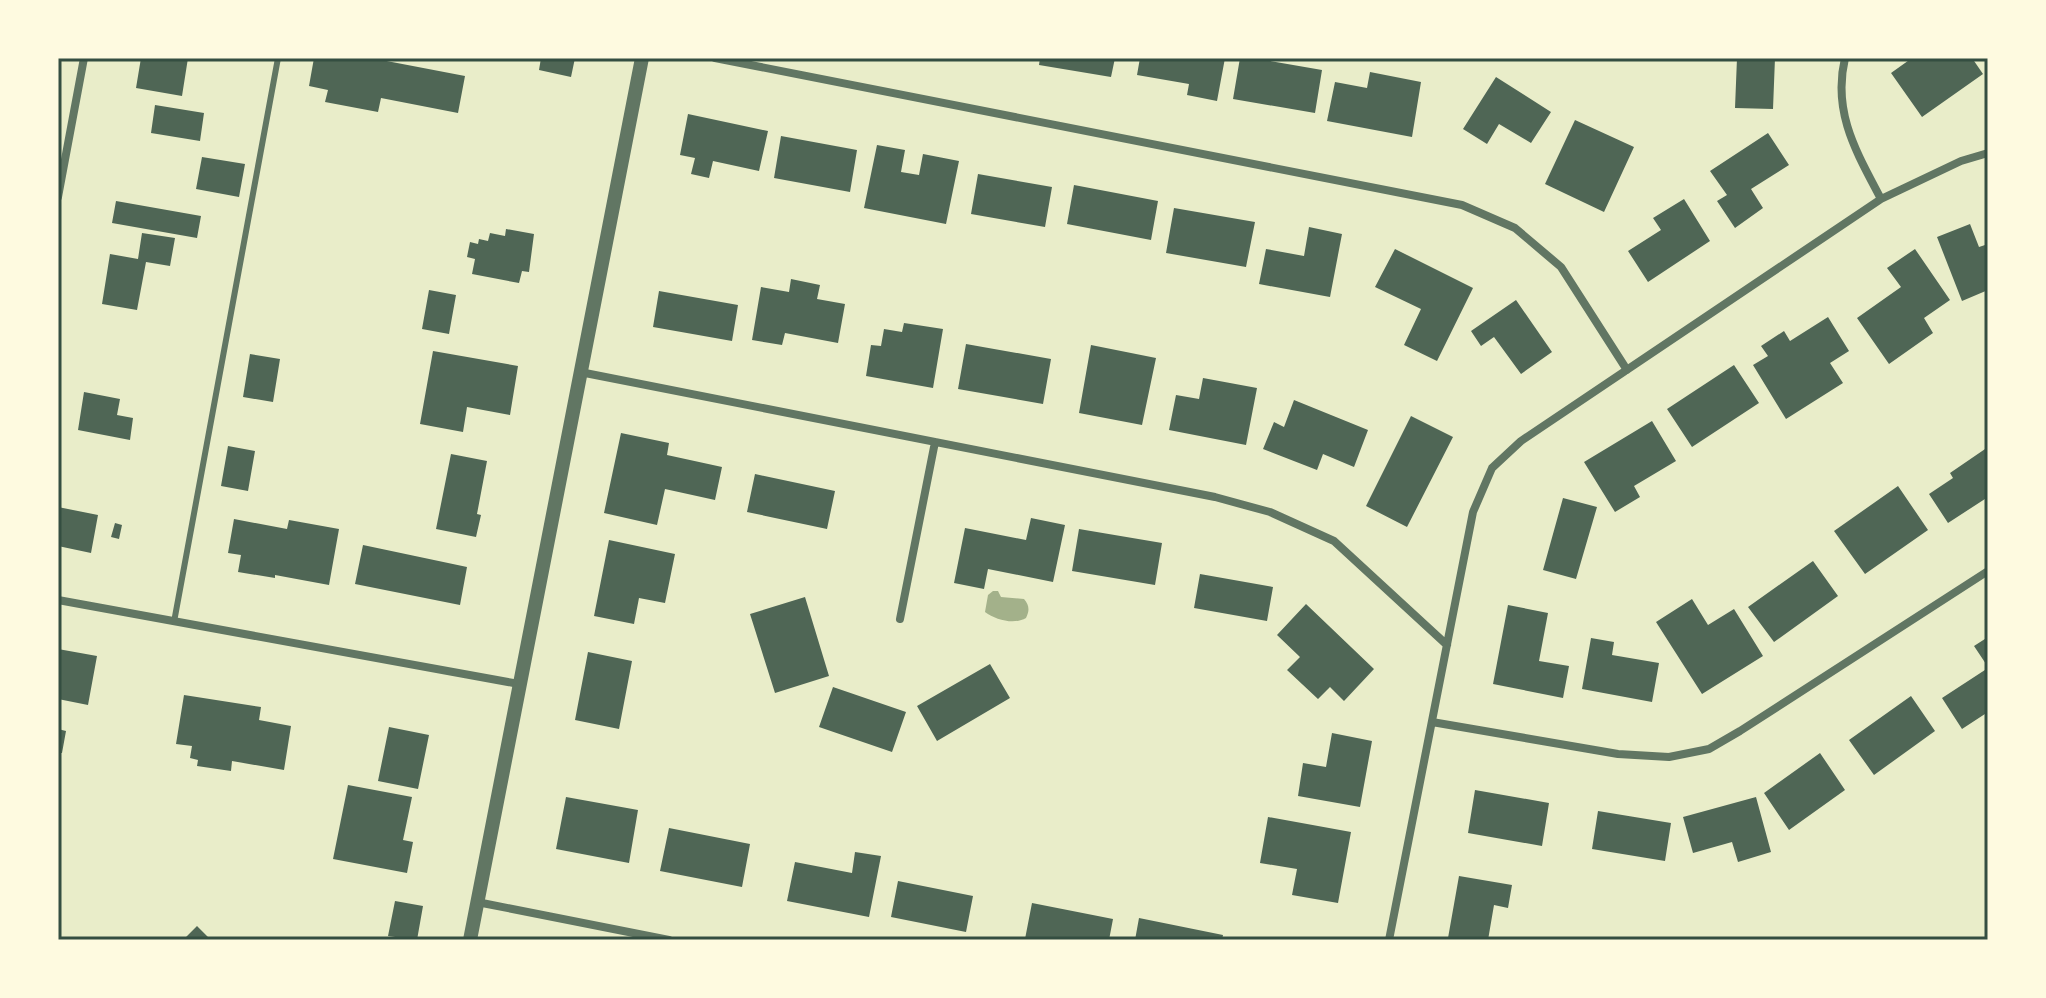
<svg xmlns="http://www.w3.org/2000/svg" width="2046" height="998" viewBox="0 0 2046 998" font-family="Roboto,sans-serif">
<rect width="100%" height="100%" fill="#e9edc9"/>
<path fill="#a3b18a" d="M993 591H998L1001 597 1024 599C1029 605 1030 610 1026 618 1014 625 996 620 985 612L988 595Z"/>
<path fill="#4f6655" d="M141 58H188L182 96 136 88Z
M314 58H371L465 76 458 113 381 98 378 112 325 102 328 90 309 86Z
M541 58H575L571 77 539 70Z
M1040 58H1115L1111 77 1039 65Z
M1140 58H1225L1217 101 1187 95 1189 84 1137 75Z
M1240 58H1253L1322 70 1315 113 1233 99Z
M1737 58H1775L1773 109 1735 108Z
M1912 58H1972L1983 74 1922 117 1891 73Z
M1370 72 1421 82 1412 137 1327 121 1335 82 1367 88Z
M1496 77 1551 112 1531 143 1499 124 1487 144 1463 129Z
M155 105 204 113 200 141 151 133Z
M688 114 768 131 759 171 713 161 709 178 691 174 695 158 680 155Z
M1575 120 1634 147 1604 212 1545 184Z
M1768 133 1789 165 1751 189 1763 208 1735 228 1717 201 1727 195 1710 171Z
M781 136 857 150 850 192 774 178Z
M877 145 905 150 901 172 919 175 923 154 959 161 946 224 864 208Z
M202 157 245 164 239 197 196 189Z
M978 174 1052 187 1045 227 971 214Z
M1074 185 1158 201 1151 240 1067 224Z
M1684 199 1710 241 1648 282 1628 251 1661 230 1653 218Z
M116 201 201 216 197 238 112 223Z
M1174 208 1255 222 1246 267 1166 253Z
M1970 224 1979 247 1988 244V290L1962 301 1937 237Z
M1309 227 1342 234 1330 297 1259 284 1266 249 1304 256Z
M506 229 534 234 529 272 522 271 519 283 472 274 475 259 467 257 470 242 478 244 479 239 488 241 490 233 505 236Z
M142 233 175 238 170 266 146 262 137 310 102 304 110 254 138 259Z
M1395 249 1473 288 1437 361 1404 345 1421 309 1375 287Z
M1915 249 1950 300 1924 318 1933 333 1889 364 1857 318 1901 287 1887 268Z
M791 279 820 285 817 299 845 304 838 343 785 333 782 345 752 340 761 287 789 292Z
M429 290 456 295 449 334 422 329Z
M659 291 738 305 732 341 653 327Z
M1516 300 1552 352 1521 374 1494 337 1481 346 1471 331Z
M1828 317 1849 351 1830 363 1843 383 1786 419 1753 365 1768 356 1761 346 1784 331 1790 341Z
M904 323 943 329 933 388 866 376 871 345 881 346 884 329 902 332Z
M966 344 1051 359 1043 404 958 389Z
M1091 345 1156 358 1142 425 1079 413Z
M433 351 518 366 510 415 467 407 463 432 420 424Z
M250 354 280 359 273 402 243 397Z
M1734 365 1759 403 1692 447 1667 409Z
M1203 378 1257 388 1246 445 1169 430 1176 395 1199 399Z
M84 392 120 399 117 415 133 418 130 440 78 430Z
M1294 400 1368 430 1354 467 1323 454 1317 470 1263 449 1274 422 1284 427Z
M1411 416 1453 437 1407 527 1366 506Z
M1652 421 1676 461 1634 486 1640 497 1615 512 1584 462Z
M621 433 669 443 667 455 722 467 715 500 665 489 657 525 604 513Z
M228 446 255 451 248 491 221 486Z
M1988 447V497L1948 523 1929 494 1953 478 1950 473Z
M451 454 487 461 477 514 481 515 476 537 436 529Z
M755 474 835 491 827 529 747 512Z
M1898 486 1928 530 1865 574 1834 531Z
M1563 498 1597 507 1576 579 1543 570Z
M58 507 98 515 91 553 58 546Z
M1031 518 1065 525 1053 582 988 569 984 589 954 583 965 528 1026 540Z
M234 519 287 529 289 520 339 529 329 585 275 575V578L238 572 241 555 228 553Z
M115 523 122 525 119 539 111 537Z
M1079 529 1162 543 1155 585 1072 571Z
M609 540 675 554 665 603 639 598 634 624 594 616Z
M363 545 467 567 460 605 355 584Z
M1813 561 1838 596 1774 642 1748 607Z
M1200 574 1273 587 1267 621 1194 608Z
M805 597 829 676 775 693 750 614Z
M1692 599 1708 625 1734 609 1763 656 1702 694 1656 622Z
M1306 604 1374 669 1344 701 1330 687 1318 699 1287 670 1300 657 1277 635Z
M1508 605 1548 613 1539 661 1569 666 1563 698 1493 684Z
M1988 637V667L1974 646Z
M1591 638 1614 642 1612 655 1659 663 1652 702 1582 689Z
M58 649 97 656 88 705 58 699Z
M588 652 632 661 619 729 575 720Z
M990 664 1010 698 937 741 917 706Z
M1988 668V712L1962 729 1942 698Z
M833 687 906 712 892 752 819 727Z
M184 695 261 707 259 720 291 726 284 770 232 761 231 771 197 766 198 760 190 758 192 746 176 744Z
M1911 696 1935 731 1874 775 1849 740Z
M389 727 429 735 418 789 378 781Z
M58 729 66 731 62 753H58Z
M1332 733 1372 741 1360 807 1298 796 1303 763 1326 767Z
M1820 753 1845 790 1789 830 1764 793Z
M348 785 412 797 403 840 413 842 407 873 333 859Z
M1475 790 1549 803 1542 846 1468 833Z
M566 797 638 810 629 863 556 849Z
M1756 797 1771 852 1738 862 1732 842 1693 853 1683 817Z
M1598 811 1671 823 1665 861 1592 849Z
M1268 817 1351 832 1338 903 1292 895 1297 869 1260 863Z
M669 828 750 844 742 887 660 871Z
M855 852 881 856 869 917 787 901 795 862 852 873Z
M1459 876 1512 885 1508 908 1494 905 1488 940 1448 938Z
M898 881 973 896 966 932 891 917Z
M395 901 423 906 417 940 388 936Z
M1032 903 1113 919 1109 940 1025 939Z
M1139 918 1223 935 1222 940H1135Z
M197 926 211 940H183Z"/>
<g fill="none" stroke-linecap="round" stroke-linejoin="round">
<path stroke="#617663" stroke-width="6" d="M174 622 278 58"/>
<path stroke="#617663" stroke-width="8" d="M715 58 1462 205 1515 228 1561 267 1627 370
M1845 58C1832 113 1857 153 1881 199
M58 197 84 58
M580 372 1215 497 1270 512 1334 541 1447 645
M58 600 519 684
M900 619 935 442
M1432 722 1618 754 1669 757 1709 749 1740 731 1988 571
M477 902 669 940
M1389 940 1473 512 1492 468 1521 441 1881 199 1961 161 1988 153"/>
<path stroke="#617663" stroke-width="14" d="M470 940 642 58"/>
</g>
<rect width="2046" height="998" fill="none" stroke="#fefae0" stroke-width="120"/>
<rect x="60" y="60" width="1926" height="878" fill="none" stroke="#344e41" stroke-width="3"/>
</svg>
